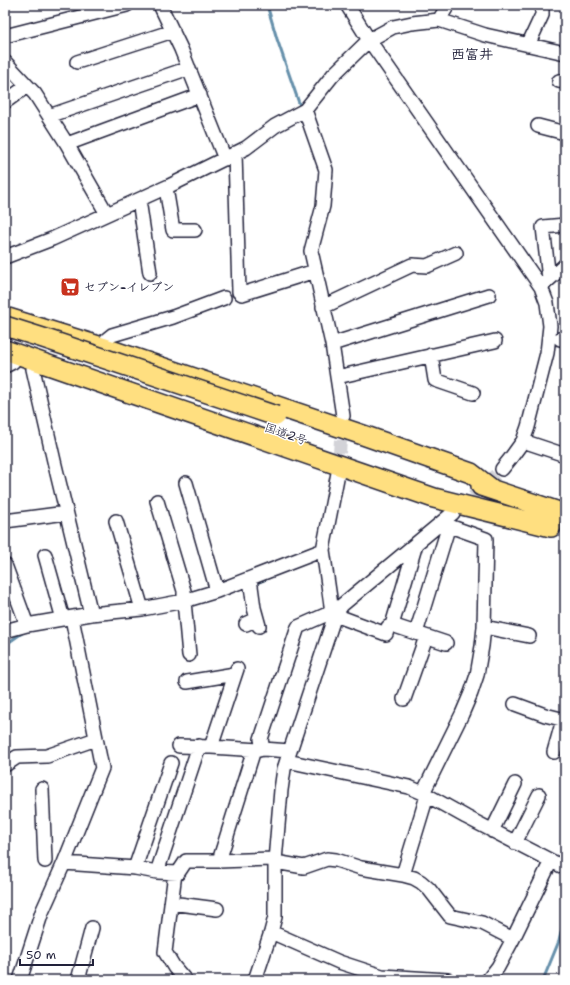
<svg xmlns="http://www.w3.org/2000/svg" width="570" height="985" viewBox="0 0 570 985" font-family="'Shantell Sans','Klee One',sans-serif">
<rect width="100%" height="100%" fill="#fff"/>
<filter id="ink" filterUnits="userSpaceOnUse"><feTurbulence type="fractalNoise" baseFrequency=".025" numOctaves="2"/><feDisplacementMap in="SourceGraphic" scale="8" xChannelSelector="R" yChannelSelector="G"/><feConvolveMatrix kernelMatrix="1 2 1 2 8 2 1 2 1" color-interpolation-filters="sRGB"/></filter>
<g filter="url(#ink)">
<g fill="none" stroke-linecap="round" stroke-linejoin="round">
<path stroke="#6690ab" stroke-width="3" d="M267 5 277 39 300 106
M254 584 266 579
M5 645 25 631
M543 980 559 941 565 918"/>
<path stroke="#d3d3d8" stroke-width="13" stroke-dasharray="13 6" stroke-linecap="butt" d="M338 472 342 421
M458 509 502 469"/>
<defs>
<path id="minor" d="M160 5 181 49 225 159
M347 5 369 40 541 287 547 303 550 326 547 353 528 427 523 441 510 459 502 469
M439 20 448 5
M5 36 127 5
M528 45 542 15V5
M5 62 35 94 67 144 107 214
M77 62 173 31
M559 81 565 82
M5 102 27 86
M305 110 326 170 323 206 311 251 332 344 343 416
M49 116 189 68
M538 126 565 133
M67 144 200 95
M235 153 239 292 242 294 315 271
M166 188 173 230H195
M139 200 150 273
M5 257 52 239 169 186 246 148 275 126 305 110 333 75 369 40 393 27 412 23 439 20 485 35 565 53
M549 279 543 227 565 225
M544 284 565 265
M323 307 412 265 427 266 456 253
M560 339 565 340
M332 344 489 295
M102 347 107 339 112 335 173 317 224 298
M431 355 435 380 473 393
M36 360 33 369 54 461 91 614
M5 366 13 362 16 353
M337 377 495 341
M523 441 565 455
M338 473 323 550 332 612 335 615 386 634 388 627
M186 483 217 591
M157 501 184 591V601L189 655
M5 521 66 513
M116 521 142 609
M416 544 392 625 446 643
M45 555 63 619
M5 565 27 625
M250 579 254 608 259 626
M246 624 257 619
M484 627 529 636
M5 631 27 625 91 614 142 609 184 601 217 591 323 550
M416 633 449 525
M187 682 235 674
M404 699 426 637
M515 704 545 715 565 720
M179 746 211 747 259 750 263 749 290 751
M211 747 237 669
M263 749 261 739 298 627 332 612
M554 752 563 720
M287 761 409 787 423 793 466 817 565 868
M5 765 17 757 47 756 96 739
M42 789 45 861
M423 793 462 714 471 693 477 675 482 646 484 627 486 539 441 523
M492 831 515 784
M515 843 539 795
M219 861 254 750
M64 863 135 868 157 872 178 873 186 861H219L271 859 281 863 304 867 327 859 336 860 361 868 403 875 414 878 421 882 429 889 450 916 482 923 513 939
M135 868 171 763
M157 872 199 746
M175 873 165 952 174 967 185 980
M403 875 427 796
M171 903 217 909
M271 932 339 962 382 976 448 980
M20 980 42 912 64 863 102 768 72 618
M78 980 92 928
M255 980 271 932 275 917V861L281 790 284 769 335 615 342 605 453 513
M488 980 498 967 513 939 551 861"/>
<path id="highway" d="M5 317 102 347 363 435 471 473 493 490
M5 350 434 498 551 527
M481 486 565 514"/>
</defs>
<use href="#minor" stroke="#22223b" stroke-width="16"/>
<use href="#highway" stroke="#22223b" stroke-width="22"/>
<use href="#minor" stroke="#fff" stroke-width="13"/>
<use href="#highway" stroke="#ffdf80" stroke-width="19"/>
<defs>
<path id="highway-bridge" d="M5 326 43 338 276 416"/>
</defs>
<use href="#highway-bridge" stroke="#22223b" stroke-width="22" stroke-linecap="butt"/>
<use href="#highway-bridge" stroke="#ffdf80" stroke-width="19"/>
</g>
</g>
<defs>
<symbol id="supermarket-square" viewBox="-11 -11 22 22"><rect x="-9" y="-9" width="18" height="18" rx="4" fill="#c8321e" stroke="#fff"/><path d="M-6-5.5h2.5l.6 2H6L4.5 2H-2.5L-4.4-4H-6ZM-1.5 3.2a1.3 1.3 0 1 0 .1 0ZM3 3.2a1.3 1.3 0 1 0 .1 0Z" fill="#fff"/></symbol>
</defs>
<g fill-rule="evenodd">
<use href="#supermarket-square" x="59" y="276" width="22" height="22"/>
</g>
<g text-anchor="middle" stroke-width="3" stroke-linejoin="round" paint-order="stroke">
<g font-size="12" font-weight="bold" fill="#22223b" stroke="#fff" text-anchor="start">
<text x="84" y="291">セブン-イレブン</text>
</g>
<g font-size="12" fill="#22223b" stroke="#fff">
<text transform="translate(286 434) rotate(19)" y="4">国道2号</text>
</g>
<g font-size="14" font-weight="bold" fill="#22223b" stroke="#fff">
<text x="472" y="59">西富井</text>
</g>
</g>
<rect width="570" height="985" fill="none" stroke="#fff" stroke-width="20"/>
<rect x="10" y="10" width="550" height="965" fill="none" stroke="#22223b" stroke-width="1.5" filter="url(#ink)"/>
<path d="M20 959v6h73v-6" fill="none" stroke="#22223b" stroke-width="2"/>
<text x="26" y="959" font-size="12" fill="#22223b" stroke="#ffffff" stroke-width="3" paint-order="stroke">50 m</text>
</svg>
